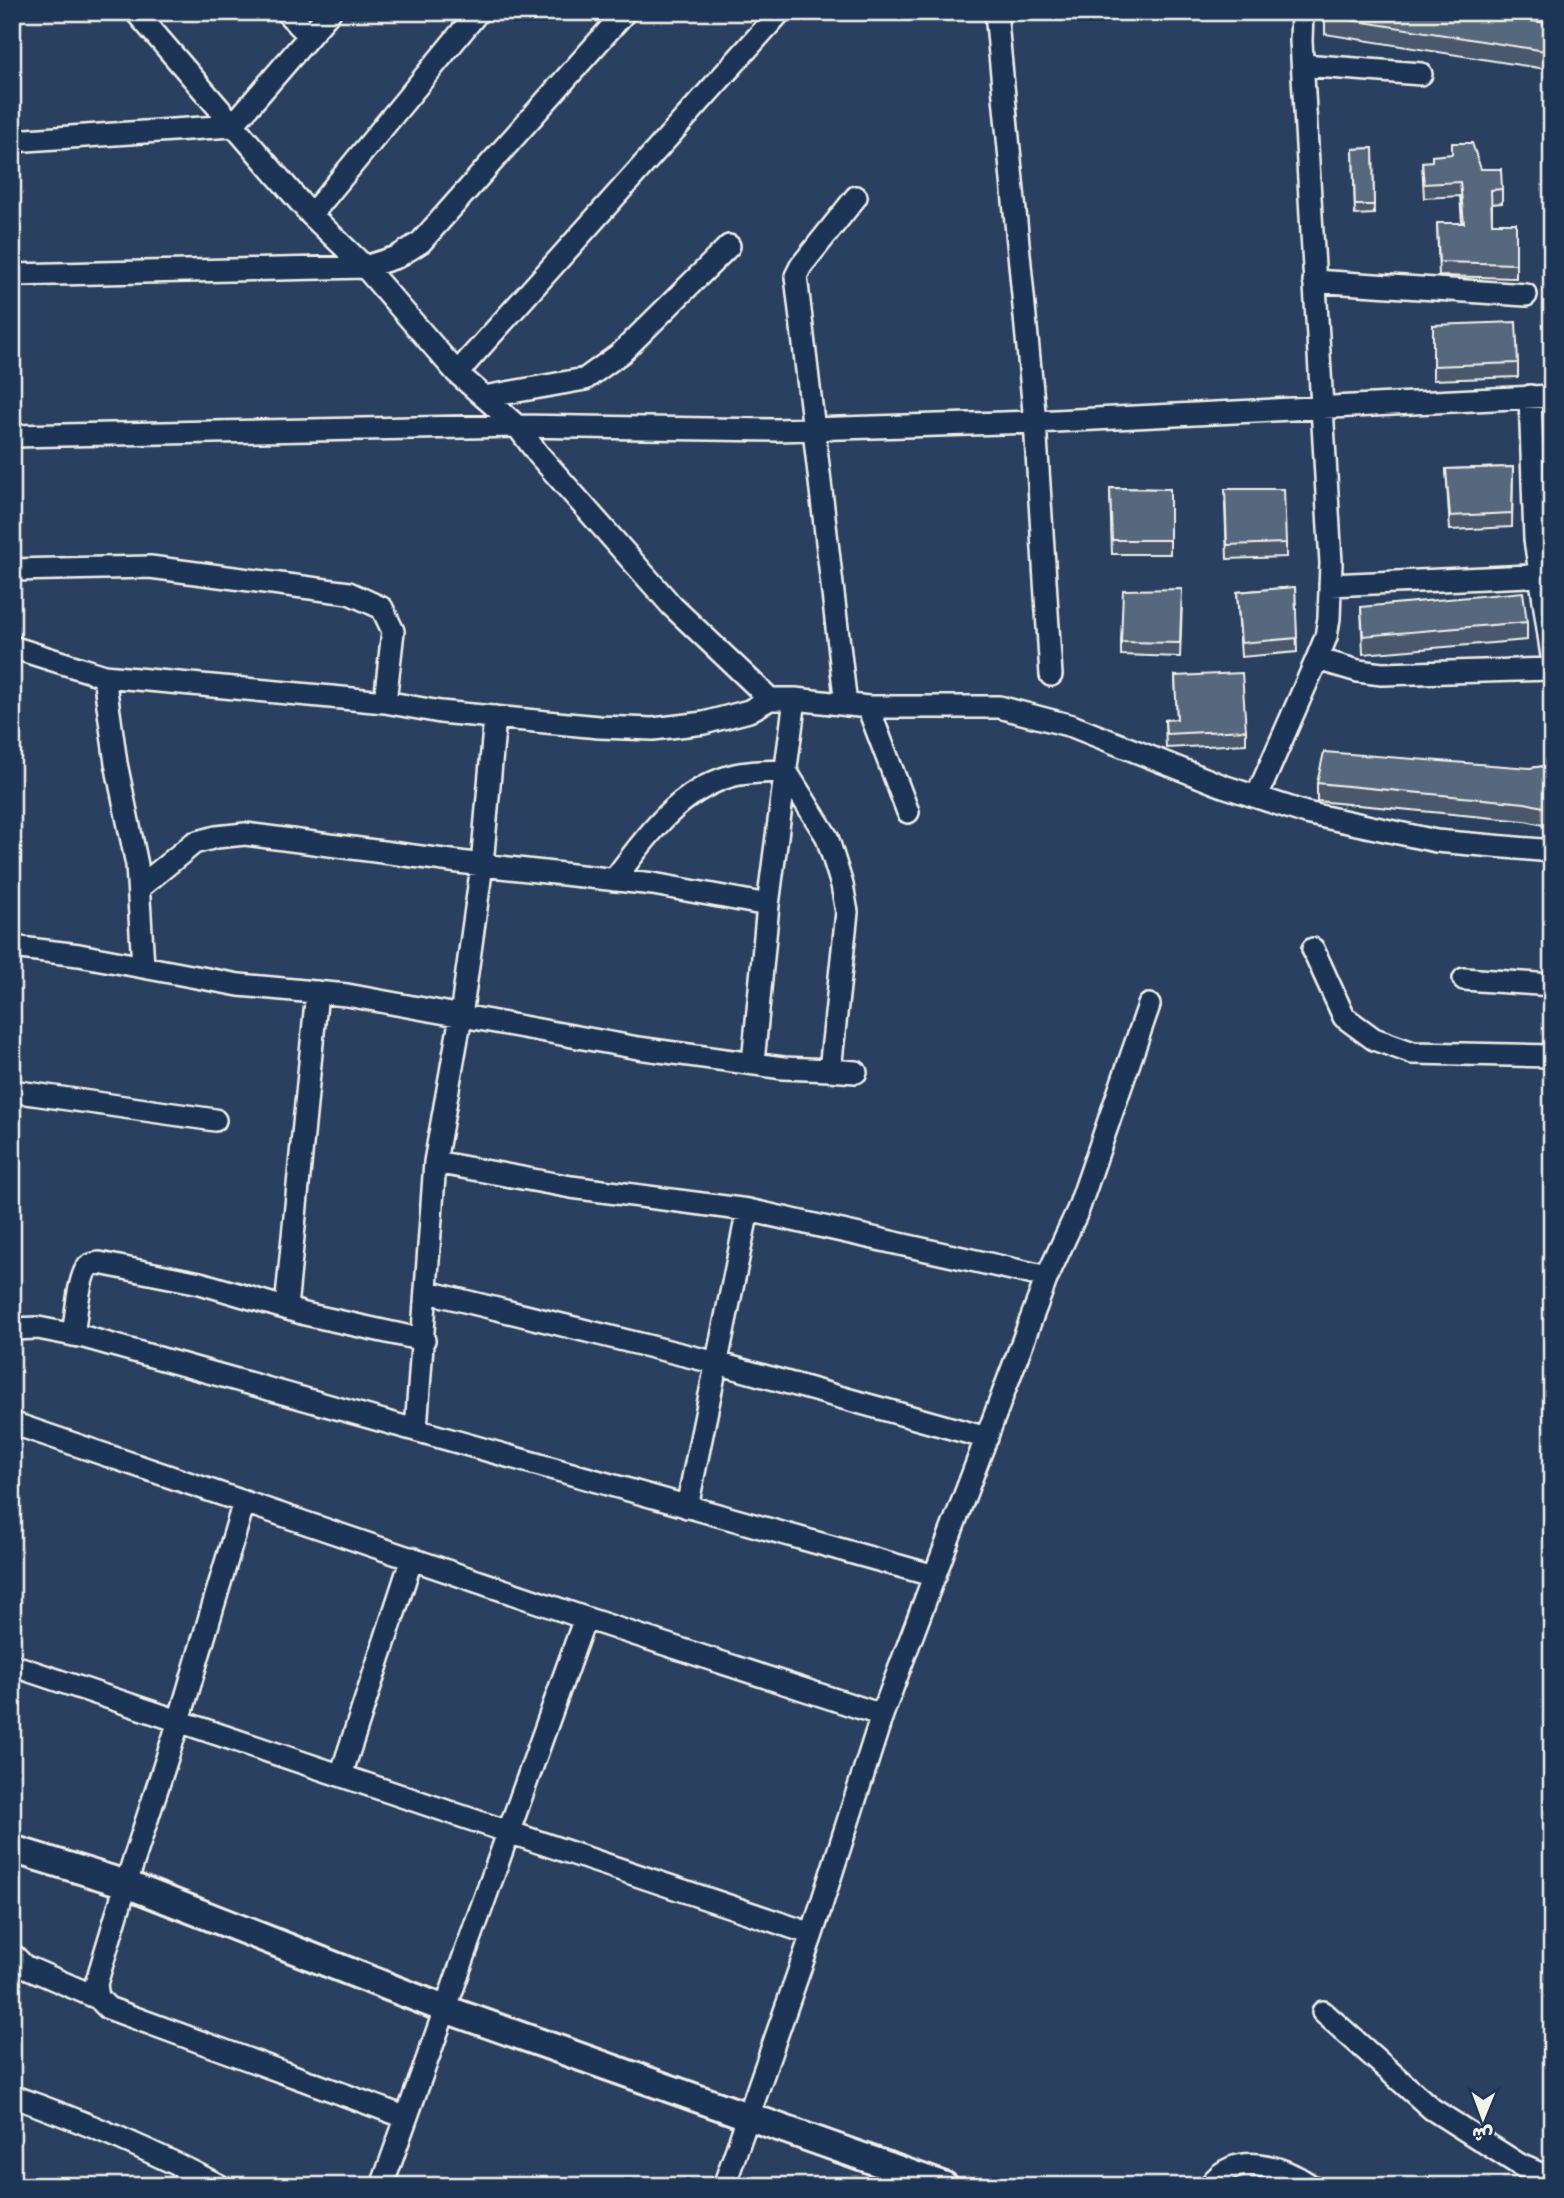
<svg xmlns="http://www.w3.org/2000/svg" width="1564" height="2198" viewBox="0 0 1564 2198" font-family="'Architects Daughter','Playpen Sans Arabic',sans-serif">
<rect width="100%" height="100%" fill="#2a4060"/>
<filter id="ink" filterUnits="userSpaceOnUse"><feTurbulence type="fractalNoise" baseFrequency=".0143" numOctaves="2"/><feDisplacementMap in="SourceGraphic" scale="14" xChannelSelector="R" yChannelSelector="G"/><feConvolveMatrix kernelMatrix="1 2 1 2 8 2 1 2 1" color-interpolation-filters="sRGB"/></filter>
<g filter="url(#ink)">
<g fill="none" stroke-linecap="round" stroke-linejoin="round">
<defs>
<path id="minor" d="M136 12 311 215 365 267 457 373 517 426 538 454 672 606 770 699
M286 12 309 35
M1303 65 1421 74
M12 141 232 126 330 12
M311 215 478 12
M12 275 365 267 397 257 421 242 625 12
M1314 281 1526 295
M457 373 780 12
M1530 396 1535 539 1552 656
M484 397 585 379 621 353 729 246
M12 436 517 426 777 430 1035 422 996 12
M12 570 150 567 349 593 382 608 393 631 385 702 104 676 12 647
M1330 585 1552 575
M1317 659 1358 671 1382 674 1552 669
M1051 675 1035 422 1552 396
M104 676 116 763 137 865 143 966
M385 702 440 712 599 727 653 729 704 723 749 711 770 699H795L868 707H999L1072 726 1223 786 1306 813 1436 841 1552 851
M846 705 796 276 801 266 856 197
M868 707 908 812
M1257 796 1317 659 1326 637 1329 618 1331 563 1301 41 1302 12
M140 887 194 843 216 837 245 834 482 865 653 884 768 905
M12 947 79 955 239 985 347 995 638 1048 783 1068 830 1070 847 912 842 885 827 837 786 771C768 772 748 771 731 776 678 791 645 838 614 880
M1313 949 1344 1017 1374 1039 1413 1053 1552 1056
M1464 979 1552 985
M753 1063 768 905 795 699
M830 1070 856 1072
M12 1091 215 1120
M435 1162 571 1187 748 1210 1047 1277
M428 1292 717 1363 987 1438
M286 1308 317 992
M12 1329 38 1328 84 1337 935 1576
M73 1335C76 1320 78 1277 88 1267 91 1264 95 1264 99 1263L200 1283 305 1314 424 1340
M12 1423 585 1618 882 1715
M416 1430 435 1162 461 1016 482 865 495 717
M244 1502 179 1721 126 1884 96 1984 98 1998 108 2008 405 2117
M687 1507 748 1210
M12 1665 812 1934
M341 1775 412 1558
M12 1954 24 1966 98 1998
M1323 2012 1432 2109 1520 2165 1552 2179
M12 2096C83 2121 153 2151 220 2186
M382 2186 585 1618
M724 2186 812 1934 882 1715 1047 1277 1078 1210 1149 1005
M1210 2186C1233 2150 1282 2166 1311 2186"/>
<path id="tertiary" d="M12 1849 126 1884 445 2009 945 2186"/>
</defs>
<use href="#minor" stroke="#f4f1e8" stroke-width="26"/>
<use href="#tertiary" stroke="#f4f1e8" stroke-width="32"/>
<use href="#minor" stroke="#1d3557" stroke-width="21"/>
<use href="#tertiary" stroke="#1d3557" stroke-width="26"/>
</g>
<path fill="#4a596c" stroke="#f4f1e8" stroke-width="2" d="M1325 16 1552 24V70L1325 34Z
M1373 148 1374 214 1355 215 1353 149Z
M1422 162 1481 169 1502 189V203L1492 204V223H1516V278L1439 276 1437 223H1462L1460 196 1424 198Z
M1433 325 1518 363V377L1433 380Z
M1513 467 1512 527 1450 530 1446 469Z
M1110 488 1170 489V554H1112Z
M1225 503 1286 543V557L1227 559Z
M1295 587 1297 652 1241 657 1237 592Z
M1182 603 1180 657 1121 655V642Z
M1361 607 1527 622V640L1363 654Z
M1175 676 1246 730V744L1166 748 1165 720 1177 719Z
M1552 765V827L1525 821 1317 801V783L1530 768Z"/>
<path fill="#56677d" stroke="#f4f1e8" stroke-width="2" d="M1325 12H1478L1552 24V52L1325 16Z
M1452 143H1472L1481 169H1501L1502 189 1491 190 1492 223H1516V264L1439 262 1437 223H1464L1460 182 1424 184 1422 162 1432 161V156L1452 154Z
M1373 148 1374 205H1355L1353 149Z
M1516 322 1518 363 1433 366V325Z
M1513 467 1512 513 1450 516 1446 469Z
M1110 488 1170 489V540H1112Z
M1225 489H1284L1286 543 1227 545Z
M1295 587 1297 638 1241 643 1237 592Z
M1182 589 1180 643 1121 642 1123 590Z
M1523 592 1527 622 1363 636 1361 607Z
M1242 673 1246 730 1166 734 1165 720 1177 719 1175 676Z
M1324 752 1530 768 1552 765V809L1525 803 1317 783Z"/>
</g>
<rect width="1564" height="2198" fill="none" stroke="#1d3557" stroke-width="42"/>
<rect x="21" y="21" width="1522" height="2156" fill="none" stroke="#f4f1e8" stroke-width="2.5" filter="url(#ink)"/>
<g transform="translate(1483 2118) rotate(181)" stroke="#1d3557" stroke-width="5" paint-order="stroke">
<path d="M0-5L12 26L0 18L-12 26Z" fill="#f4f1e8"/>
<text y="-10" font-size="19" font-weight="bold" text-anchor="middle" fill="#f4f1e8">ش</text>
</g>
</svg>
